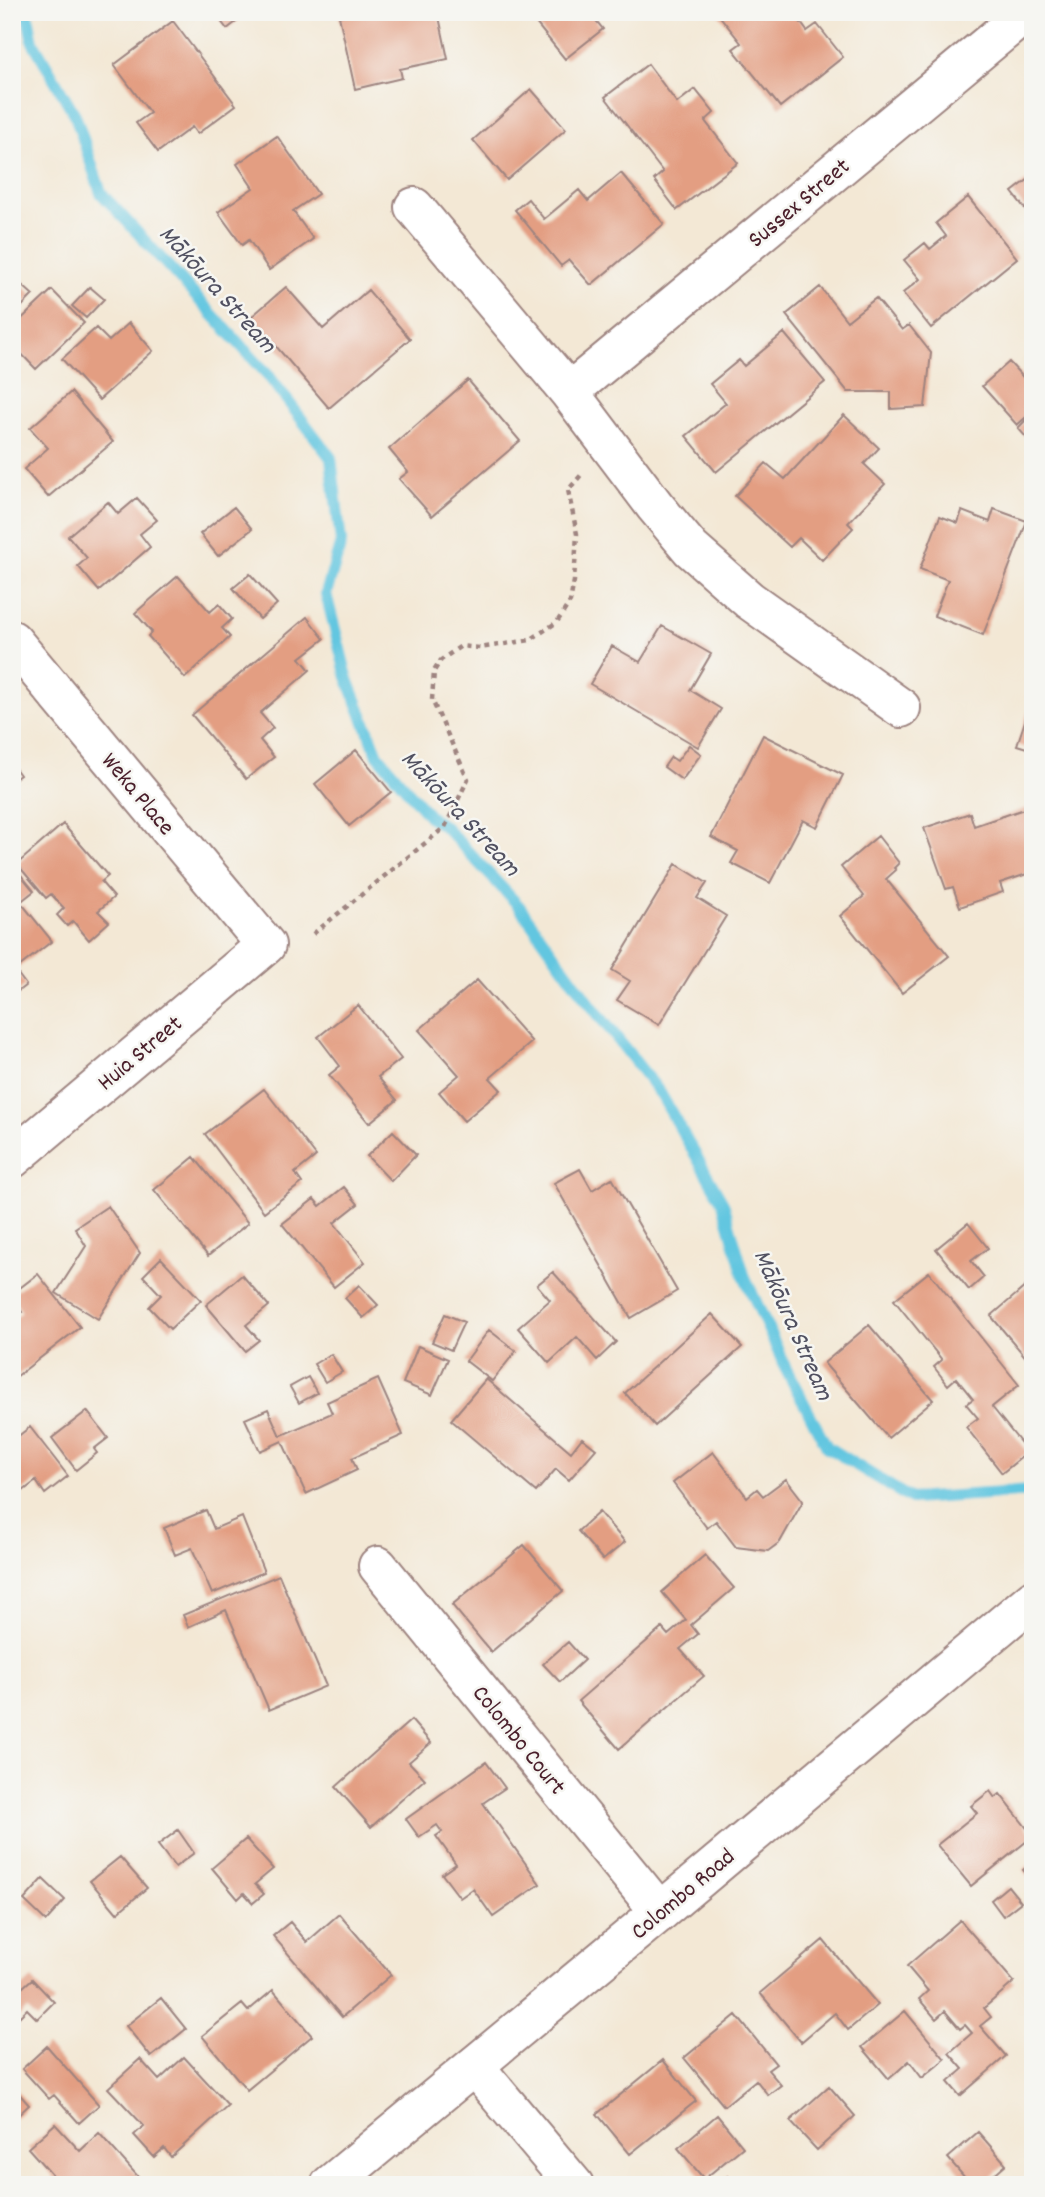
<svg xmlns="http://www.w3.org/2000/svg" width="1045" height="2197" viewBox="0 0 1045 2197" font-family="Dekko,sans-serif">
<rect width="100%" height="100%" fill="#f6f6f2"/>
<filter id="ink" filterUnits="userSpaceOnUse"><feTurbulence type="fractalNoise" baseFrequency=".0143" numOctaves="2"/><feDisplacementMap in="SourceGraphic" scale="14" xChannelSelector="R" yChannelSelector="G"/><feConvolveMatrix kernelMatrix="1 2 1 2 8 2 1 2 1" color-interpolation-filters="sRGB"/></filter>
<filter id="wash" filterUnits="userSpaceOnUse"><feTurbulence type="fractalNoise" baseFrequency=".00686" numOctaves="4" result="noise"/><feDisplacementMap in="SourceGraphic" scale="28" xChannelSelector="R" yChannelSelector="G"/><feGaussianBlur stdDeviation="1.57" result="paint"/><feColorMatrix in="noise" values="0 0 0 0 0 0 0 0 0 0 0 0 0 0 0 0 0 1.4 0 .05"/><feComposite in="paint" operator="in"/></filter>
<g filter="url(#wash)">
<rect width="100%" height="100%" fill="#f3e8d5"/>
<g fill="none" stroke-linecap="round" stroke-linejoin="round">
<path stroke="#62c6e0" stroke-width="12" d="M27 12 33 42 75 115 101 193 268 375 331 458 341 542 326 594 347 677 378 755 430 817 445 827 519 906 587 1000 660 1093 723 1203 744 1275 786 1369 827 1447 911 1499 1033 1491"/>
</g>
<g id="blocks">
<path fill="#e39e82" d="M214 12H249L227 29Z
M356 12H438L448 59 400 69 402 78 355 89 339 16Z
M527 12H589L603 29 565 59Z
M722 12H793L807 31 817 24 843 57 780 107 733 49 741 43 719 15Z
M173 21 236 105 197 134 192 127 158 152 136 123 150 113 114 65Z
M648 64 677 103 695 89 714 113 705 121 738 163 677 210 654 180 663 172 605 97Z
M531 89 566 129 507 180 473 140Z
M277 136 318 194 293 211 313 239 269 270 249 240 242 245 218 212 253 188 237 164Z
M621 173 664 224 591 285 569 260 561 266 515 210 528 199 544 219 579 190 588 201Z
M1033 176V219L1012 192Z
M968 197 1017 258 931 328 903 293 920 279 904 260 925 243 930 249 946 236 936 223Z
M12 276 33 295 12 316Z
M90 287 104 299 86 318 72 306Z
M286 287 323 329 368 290 410 339 329 408 251 317Z
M820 287 847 321 876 298 902 330 909 325 931 353 925 407 891 409V392H848L786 315Z
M52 290 84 323 36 369 12 344V328Z
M129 323 153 351 99 400 62 359 96 328 109 341Z
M784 333 825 382 716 472 686 436 726 403 710 384 739 360 744 366Z
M1009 362 1033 388V411L1017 425 982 386Z
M468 380 520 441 432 516 399 479 408 472 389 449Z
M71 392 113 442 48 497 24 469 48 448 30 428Z
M844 415 879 448 864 464 885 484 848 523 853 528 822 560 799 538 790 547 735 496 766 463 785 479Z
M1030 416 1033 419V445L1018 428Z
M137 498 157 520 140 534 150 547 99 591 78 566 87 558 68 536 108 502 118 514Z
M234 507 252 529 218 556 200 534Z
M994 509 1027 521 983 635 934 616 948 580 920 569 940 516 958 523 962 511 990 522Z
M250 574 277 604 260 619 233 588Z
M178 576 210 612 219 604 232 619 222 628 230 637 185 678 148 636 152 632 135 613Z
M307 617 324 639 300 658 310 670 260 713 273 728 260 740 274 757 246 779 192 715Z
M662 626 711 654 690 690 721 709 698 747 590 684 612 646 640 662Z
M1033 697V750L1017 745Z
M763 735 843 775 817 827 803 820 770 883 731 863 738 851 711 837Z
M689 745 701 754 682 780 664 767 671 757 677 761Z
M356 750 391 792 349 826 315 784Z
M12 764 20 775 12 781Z
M1033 806V872L1000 883 1003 892 960 907 953 887 946 889 924 828 970 813 974 826Z
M63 824 108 876 101 882 114 897 98 911 109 922 89 940 73 921 67 926 57 915 64 908 51 894 46 898 17 864Z
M878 836 899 863 894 868 896 870 886 879 949 956 902 993 840 916 864 896 841 867Z
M12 864 34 891 14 907 12 905Z
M676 864 707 883 697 898 726 916 659 1025 617 1000 630 981 612 970Z
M23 905 52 941 15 970 26 985 12 996V913Z
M477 980 532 1042 490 1078 501 1090 464 1121 439 1092 459 1075 419 1030Z
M358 1005 401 1059 378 1077 397 1100 369 1123 329 1075 340 1066 318 1037Z
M264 1089 316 1156 295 1173 302 1183 264 1212 205 1134Z
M393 1131 416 1155 391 1181 367 1156Z
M194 1157 248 1223 208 1256 154 1190Z
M580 1169 592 1190 612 1178 677 1291 631 1318 554 1183Z
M344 1187 358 1204 334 1223 365 1262 334 1287 282 1224 314 1199 320 1206Z
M108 1206 140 1253 98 1319 56 1293 86 1246 75 1228Z
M968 1223 988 1248 971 1261 984 1277 969 1290 936 1249Z
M161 1258 201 1300 170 1329 149 1307 161 1295 143 1276Z
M553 1272 616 1342 597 1360 577 1337 549 1363 518 1328 550 1300 537 1285Z
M929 1272 1019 1385 992 1407 1028 1452 1002 1473 966 1427 978 1418 966 1404 973 1399 956 1378 948 1385 934 1367 942 1360 894 1300Z
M38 1274 80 1327 12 1380V1320L22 1312 12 1298V1294Z
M242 1275 269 1306 246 1325 259 1340 245 1351 206 1305Z
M1033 1280V1366L991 1316Z
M359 1285 378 1305 363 1318 345 1298Z
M445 1314 464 1322 451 1350 432 1342Z
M712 1314 742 1347 655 1426 625 1393Z
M869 1325 933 1400 888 1438 824 1363Z
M489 1330 516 1351 492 1381 466 1361Z
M418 1346 448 1359 432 1395 403 1383Z
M331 1354 342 1372 325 1382 314 1364Z
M308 1377 317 1393 299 1403 290 1387Z
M378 1379 403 1435 352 1458 357 1470 306 1494 282 1441 260 1451 245 1419 268 1409 280 1436 332 1413 327 1402Z
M486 1379 571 1452 582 1438 596 1449 569 1480 556 1469 536 1492 451 1420Z
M87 1411 108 1438 94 1449 97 1453 76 1470 52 1438Z
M30 1427 68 1476 45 1494 36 1481 19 1494 12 1484V1441Z
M713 1452 747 1497 757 1489 763 1496 786 1479 803 1501 780 1542 768 1551 736 1547 716 1521 707 1528 673 1483Z
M206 1510 214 1529 242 1517 264 1572 212 1594 192 1548 175 1555 164 1528Z
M599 1512 625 1542 603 1560 578 1531Z
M524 1545 563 1591 491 1652 452 1605Z
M705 1555 734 1588 691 1625 698 1634 680 1649 704 1676 619 1749 578 1701 662 1628 668 1635 686 1620 662 1592Z
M279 1575 326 1686 269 1710 226 1610 188 1627 183 1615Z
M568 1642 584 1660 560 1682 543 1664Z
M411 1720 431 1743 409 1762 425 1779 371 1827 336 1787Z
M486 1762 505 1788 483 1803 540 1884 493 1917 473 1889 460 1898 442 1874 456 1864 436 1836 442 1832 437 1825 419 1837 406 1819Z
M990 1791 995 1798 1000 1794 1033 1836 971 1886 937 1845 977 1813 971 1806Z
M178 1830 194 1853 175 1867 158 1845Z
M246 1839 273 1869 255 1884 264 1894 253 1903 244 1893 238 1899 212 1868Z
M120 1857 147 1888 117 1913 90 1881Z
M1033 1862V1882L1023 1870Z
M43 1879 65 1900 46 1921 24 1900Z
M1008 1886 1021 1902 1003 1916 991 1900Z
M339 1914 391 1975 342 2017 273 1936 290 1922 307 1942Z
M960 1920 1014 1982 984 2008 991 2017 980 2026 1006 2056 960 2096 948 2082 963 2069 949 2053 972 2033 965 2025 960 2029 945 2011 936 2019 919 1999 928 1991 907 1966Z
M823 1940 878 2005 848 2030 835 2013 801 2042 760 1993Z
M32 1979 54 2002 37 2019 27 2009 19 2017 12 2009V1997Z
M273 1990 312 2036 247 2090 202 2036 242 2004 248 2011Z
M161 1998 186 2029 151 2057 126 2026Z
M905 2011 945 2059 922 2078 909 2061 889 2079 862 2047Z
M736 2015 776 2064 768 2070 781 2085 768 2095 756 2080 724 2106 684 2058Z
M47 2046 99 2105 79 2123 54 2095 49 2099 22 2069Z
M184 2057 228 2105 171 2157 164 2148 154 2157 134 2135 144 2126 108 2088 140 2059 159 2080Z
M663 2060 696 2101 630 2154 597 2114Z
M829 2086 855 2116 817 2150 790 2121Z
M14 2088 29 2105 12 2121V2090Z
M717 2115 743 2147 704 2179 678 2148Z
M55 2124 80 2151 99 2133 143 2182 139 2185H61L28 2148Z
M978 2132 1006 2164 982 2185H971L948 2158Z
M728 2176 735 2185H718Z"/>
</g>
</g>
<g filter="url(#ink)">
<use href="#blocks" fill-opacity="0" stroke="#9e8480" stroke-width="2"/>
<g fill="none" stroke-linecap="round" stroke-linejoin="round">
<defs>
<path id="minor" d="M414 207 569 392 655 506 691 549 749 600 901 708
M569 392 1027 12
M12 640 266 945 12 1159
M378 1566 660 1912
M474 2066 574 2185"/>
<path id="tertiary" d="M330 2185 660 1912 1033 1599"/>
</defs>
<use href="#minor" stroke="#9e8480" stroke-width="42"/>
<use href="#tertiary" stroke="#9e8480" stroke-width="42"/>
<path stroke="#9e8480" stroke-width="4.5" stroke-dasharray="5 5" stroke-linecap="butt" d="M313 934 445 827 468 779 432 700 434 671 441 660 461 646 480 648 530 640 557 622 570 602 574 581 577 534 568 490 582 474"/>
<use href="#minor" stroke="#fff" stroke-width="38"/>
<use href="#tertiary" stroke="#fff" stroke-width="38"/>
</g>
</g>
<g text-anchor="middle" stroke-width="5" stroke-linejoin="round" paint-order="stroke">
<g font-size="24" fill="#4a1f2b" stroke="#f6f6f2">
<text transform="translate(798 202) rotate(-40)" y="8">Sussex Street</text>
<text transform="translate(139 793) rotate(50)" y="8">Weka Place</text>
<text transform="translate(139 1052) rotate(-40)" y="8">Huia Street</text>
<text transform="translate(520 1739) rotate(51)" y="8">Colombo Court</text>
<text transform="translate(682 1893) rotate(-40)" y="8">Colombo Road</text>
</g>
<g font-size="26" font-style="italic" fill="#515161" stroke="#f6f6f2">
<text transform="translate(219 288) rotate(48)" y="9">Mākōura Stream</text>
<text transform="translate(462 812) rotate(47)" y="9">Mākōura Stream</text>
<text transform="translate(795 1324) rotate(66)" y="9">Mākōura Stream</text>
</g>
</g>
<rect width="1045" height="2197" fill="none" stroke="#f6f6f2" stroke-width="42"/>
</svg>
